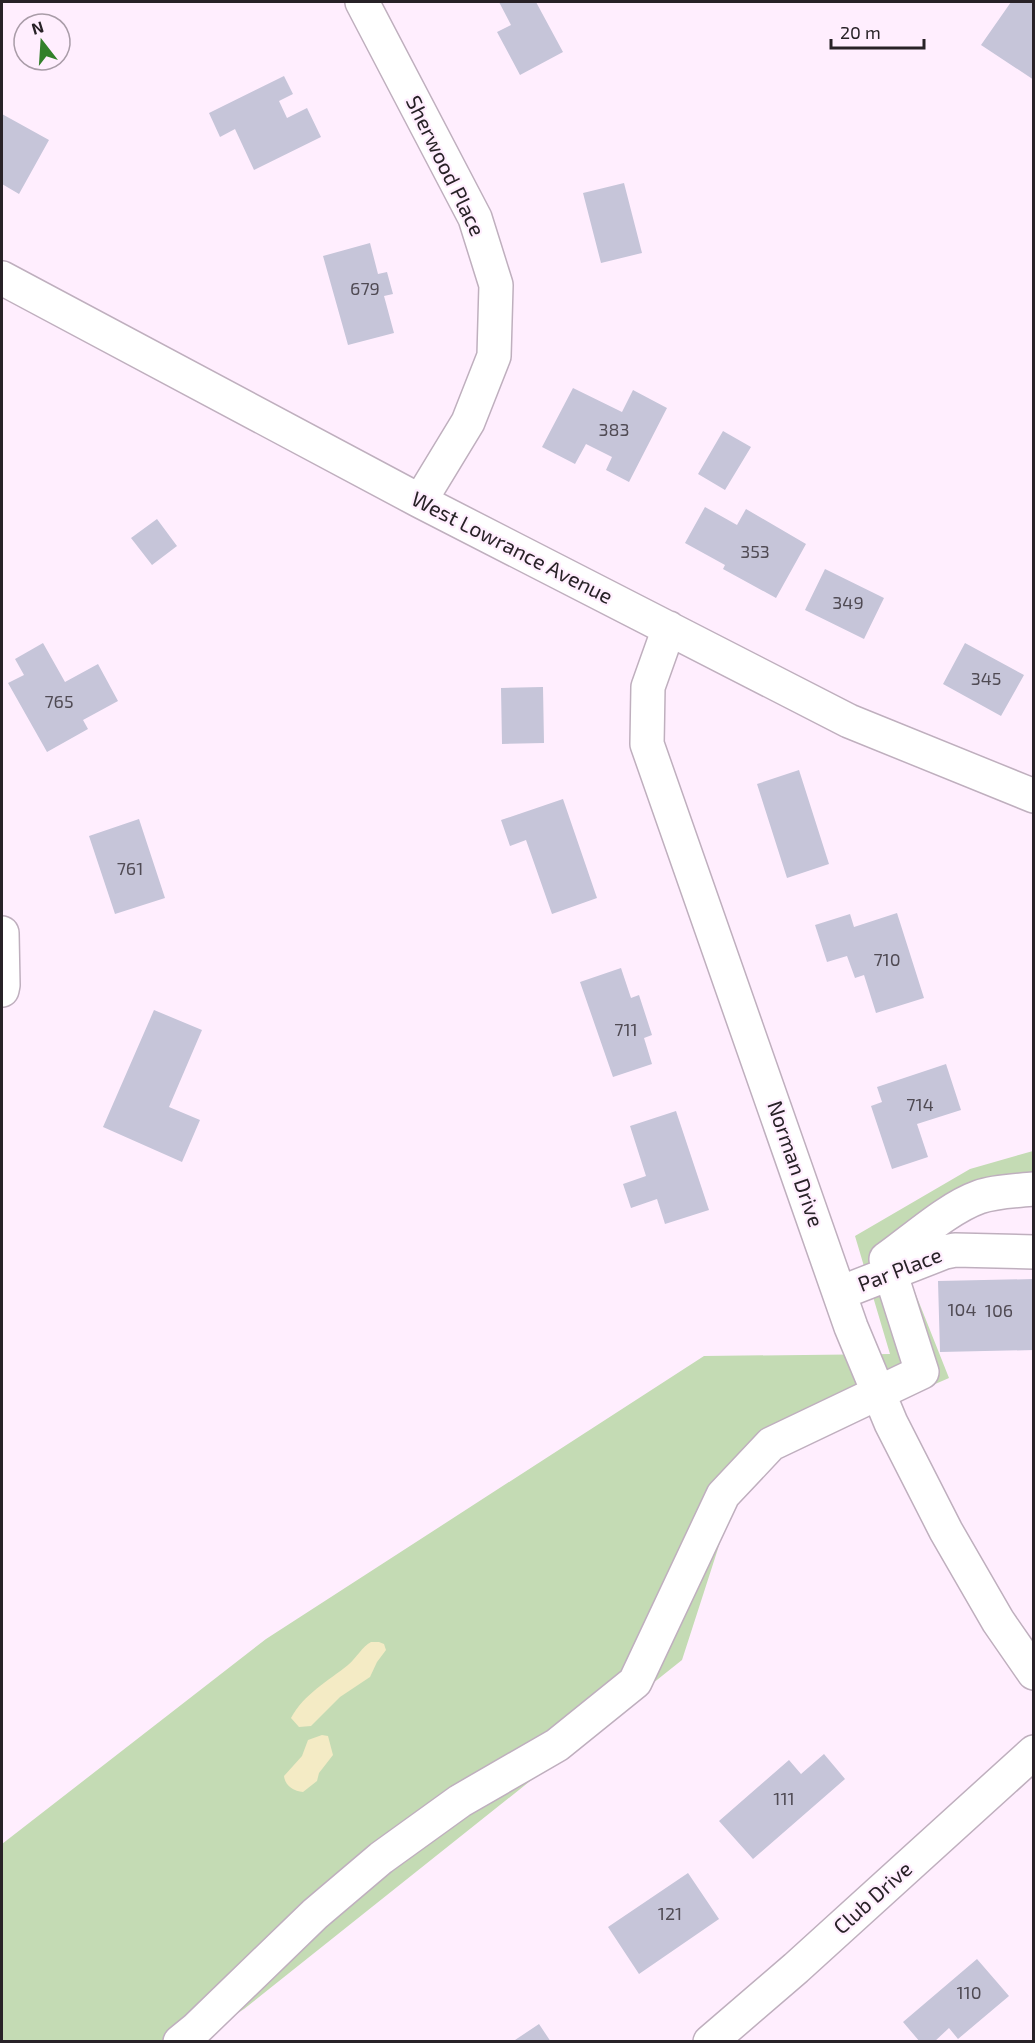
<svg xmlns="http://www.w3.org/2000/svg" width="1035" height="2043" viewBox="0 0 1035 2043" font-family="'Exo 2',sans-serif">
<rect width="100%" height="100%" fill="#ffeefe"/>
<path fill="#c4dbb4" d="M1033 1151V1194L979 1193 899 1252 949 1378 797 1444 735 1496 682 1660 244 2009 195 2041 2 2042V1844L266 1639 704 1356 890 1354 855 1236 970 1169Z"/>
<path fill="#f4ebc5" d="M371 1642H379L384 1644 386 1650 377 1662 370 1677 340 1697 311 1726 299 1727 291 1718C304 1694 328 1681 348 1665 357 1657 362 1647 371 1642Z
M322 1735 328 1736 333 1755 319 1773 317 1781 303 1792C294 1791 285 1786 284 1776L302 1756 308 1740Z"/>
<path fill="#c6c5d9" d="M499 2H536L563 52 520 75 497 32 511 25Z
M1011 2H1034V80L981 45Z
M284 76 293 94 279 101 287 118 307 108 321 137 254 170 235 129 220 137 209 113Z
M2 114 49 140 19 194 2 184Z
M624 183 642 253 601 263 583 193Z
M370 243 378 274 387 272 393 294 384 296 394 333 348 345 323 256Z
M573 388 622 412 633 390 667 408 629 482 606 470 612 457 586 444 575 464 542 447Z
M723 431 751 447 725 490 698 474Z
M705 507 737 525 746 509 806 544 776 598 723 569 725 565 685 543Z
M157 519 177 546 152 565 131 538Z
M825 569 884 598 864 639 805 610Z
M43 643 65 682 98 664 118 701 83 720 88 729 47 752 8 683 24 675 15 659Z
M965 643 1024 675 1001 716 943 684Z
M543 687 544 743 502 744 501 688Z
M799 770 829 864 787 878 757 784Z
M563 799 597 898 552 914 526 840 510 846 501 820Z
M139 819 165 898 115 914 89 836Z
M897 913 924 998 876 1013 864 975 855 978 847 956 827 962 815 925 850 914 854 927Z
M621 968 631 998 639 995 652 1035 644 1038 652 1064 613 1077 580 982Z
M154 1010 202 1030 169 1107 200 1120 182 1162 103 1127Z
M946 1064 961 1110 917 1124 928 1157 892 1169 871 1106 882 1102 877 1087Z
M676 1111 709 1210 665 1224 657 1199 631 1208 623 1184 646 1176 630 1126Z
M1034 1279V1350L940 1352 938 1281Z
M824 1754 845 1779 753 1859 719 1821 789 1760 801 1774Z
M688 1873 719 1919 639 1974 608 1927Z
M977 1959 1009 1996 958 2039 949 2028 934 2042H920L903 2022Z
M539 2024 551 2042H512Z"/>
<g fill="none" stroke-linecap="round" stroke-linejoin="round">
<defs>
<path id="minor" d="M362 2 475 218 496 285 494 356 468 422 420 501
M2 278 420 501 849 721 1034 796
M669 628 648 687 647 744 851 1327 891 1423 946 1531 998 1621 1034 1673
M2 933 3 985 2 990
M840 1293 945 1252 955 1250 1034 1252
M180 2042 196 2029 315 1914 381 1858 460 1801 557 1745 635 1682 723 1495 771 1444 922 1372 886 1259C913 1240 948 1208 979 1197 996 1191 1015 1191 1034 1189
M710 2042 796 1968 1034 1752"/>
</defs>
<use href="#minor" stroke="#bfafbe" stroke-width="36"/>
<use href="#minor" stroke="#fff" stroke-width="33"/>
</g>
<g text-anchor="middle" stroke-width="4.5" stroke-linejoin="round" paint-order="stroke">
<g font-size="18" fill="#504b54">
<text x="365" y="295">679</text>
<text x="614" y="436">383</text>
<text x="755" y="558">353</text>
<text x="848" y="609">349</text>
<text x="986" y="685">345</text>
<text x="59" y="708">765</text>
<text x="130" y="875">761</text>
<text x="887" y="966">710</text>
<text x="626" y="1036">711</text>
<text x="920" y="1111">714</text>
<text x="962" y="1316">104</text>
<text x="999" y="1317">106</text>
<text x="784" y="1805">111</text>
<text x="670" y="1920">121</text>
<text x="969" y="1999">110</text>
</g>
<g font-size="21" fill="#282227" stroke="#ffeefe">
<text transform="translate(445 166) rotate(64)" y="7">Sherwood Place</text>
<text transform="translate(512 548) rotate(27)" y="7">West Lowrance Avenue</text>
<text transform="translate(795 1164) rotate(71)" y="7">Norman Drive</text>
<text transform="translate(900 1270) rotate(-21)" y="7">Par Place</text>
<text transform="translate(873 1898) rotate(-42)" y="7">Club Drive</text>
</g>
</g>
<rect width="1035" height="2043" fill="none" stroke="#282227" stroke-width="6"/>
<g transform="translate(42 42) rotate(343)"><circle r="28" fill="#ffeefe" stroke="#a99ca8" stroke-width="1.5"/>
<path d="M0-4.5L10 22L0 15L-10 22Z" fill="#32802a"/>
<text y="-9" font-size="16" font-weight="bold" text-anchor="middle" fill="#282227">N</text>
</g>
<path d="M831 39v9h93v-9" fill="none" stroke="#282227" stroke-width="3"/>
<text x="840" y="39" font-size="18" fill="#282227" stroke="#ffeefe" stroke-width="4.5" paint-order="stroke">20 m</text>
</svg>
